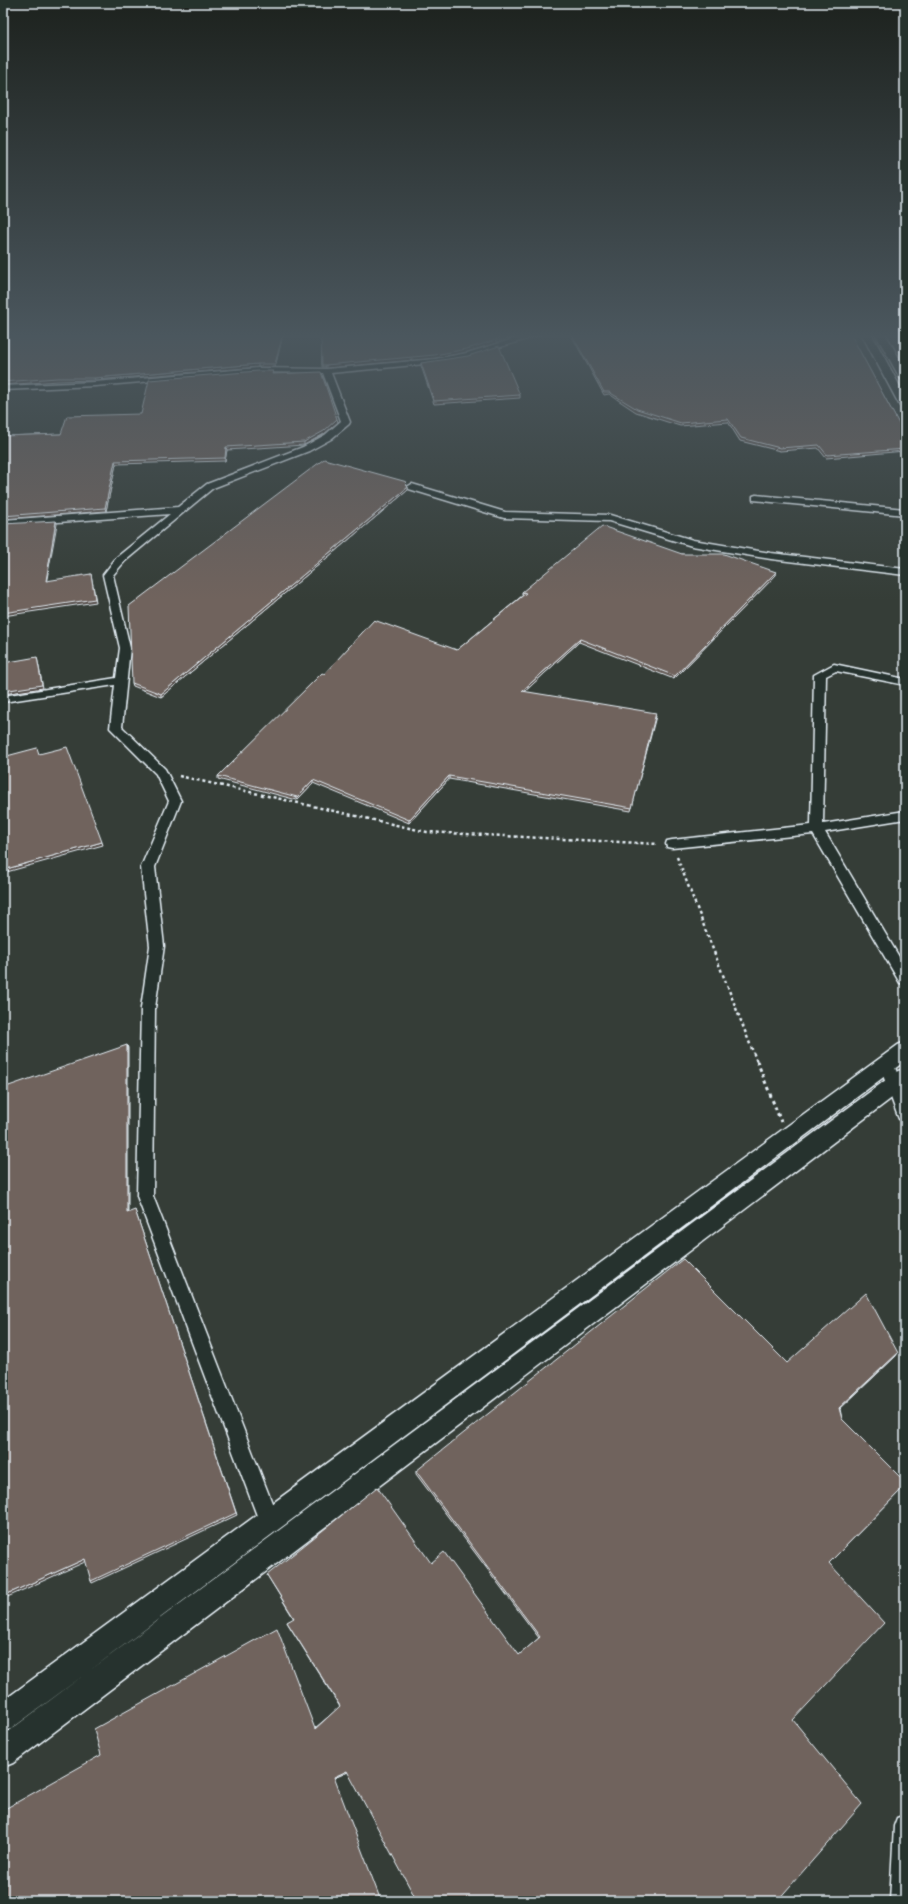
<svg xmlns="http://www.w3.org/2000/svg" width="908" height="1904" viewBox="0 0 908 1904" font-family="Pangolin,sans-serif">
<rect width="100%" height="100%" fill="#353d37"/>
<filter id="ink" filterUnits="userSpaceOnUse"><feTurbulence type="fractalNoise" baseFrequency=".025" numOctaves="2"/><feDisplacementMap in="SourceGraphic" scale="8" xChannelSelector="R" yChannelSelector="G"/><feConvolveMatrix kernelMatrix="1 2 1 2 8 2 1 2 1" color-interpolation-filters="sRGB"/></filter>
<g filter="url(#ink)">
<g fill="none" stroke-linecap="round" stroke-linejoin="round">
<defs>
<path id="minor" d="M533 333H546L468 357 435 363 331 373 350 422 349 424 331 439 309 451 213 488 125 561 113 575 130 648 122 727 165 769 181 801 155 867 164 946 155 1008 153 1196 279 1521 276 1528 269 1531 262 1528 259 1521 137 1196 141 1008 150 946 141 867 169 801 156 774 110 728 115 685 3 702V696L116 678 120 648 103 575 117 557 170 514 3 526V520L178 507 207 484 303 447 325 435 341 421 323 373 258 372 95 386 3 390V386L95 382 258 368 326 369 435 359 467 353Z
M412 484 505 512 610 515 693 540 771 553 905 569V575L771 559 692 546 609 521 504 518 409 489 407 487Z
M756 495 905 509V515L753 500V496Z
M834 664 905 679V685L836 671 826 676 823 824 905 811V819L825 832 905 967V984L900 983 813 834 672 848 667 847 666 844 667 841 672 840 811 825 814 675Z
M887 1058 892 1060 905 1093V1120L899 1119 897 1114 879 1064 882 1060Z
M905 1815V1901H890L894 1826 897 1818Z"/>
<path id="tertiary" d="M861 333H871L905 396V409L900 406Z
M875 333H885L905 369V381L900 378Z
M905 1042V1061L13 1728 3 1732V1701L898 1045Z
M905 1069V1088L13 1763 3 1767V1735L898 1071Z"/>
</defs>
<use href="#minor" stroke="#e8f1f8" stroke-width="3"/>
<use href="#tertiary" stroke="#e8f1f8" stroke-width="3"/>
<path stroke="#e8f1f8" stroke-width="2.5" stroke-dasharray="3 3" stroke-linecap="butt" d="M179 776 427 832 658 844
M677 857 757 1062"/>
<path stroke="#e8f1f8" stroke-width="3" stroke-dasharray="3.5 3.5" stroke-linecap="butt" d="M757 1061 781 1122"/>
<use href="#minor" fill="#26332d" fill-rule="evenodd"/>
<use href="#tertiary" fill="#26332d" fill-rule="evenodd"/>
</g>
<path fill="#5f5550" stroke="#e8f1f8" d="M3 333H308L283 335 275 367H258L95 380 58 381 3 385Z
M321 333 496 341V343L467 352 435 358 322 367Z
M570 333H850L905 435V451L826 458 818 448 780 451 740 441 728 422 680 426 636 412 609 394 604 395Z
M421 363 520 395V398L434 404 421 366Z
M273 374 338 422 324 434 304 445 227 450 225 461 116 464 106 511 3 519V436L61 434 141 414Z
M407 486 408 487V490L161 697 133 686 132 683Z
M682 554 776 572V575L674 679 579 642 524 692 656 716 631 811 449 779 409 823 313 783 297 800 218 779V776L324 674 457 650 523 595H522V592Z
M896 1356 840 1409 842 1419 905 1486 829 1563 334 1778 315 1728 340 1707 288 1624 287 1622 294 1619 267 1575 431 1563 519 1655 539 1638 416 1474V1471L787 1363Z"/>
<path fill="#4e4541" stroke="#e8f1f8" d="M283 333V335L275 367V364Z
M517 333H527L496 341V343L467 352 435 358 326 368V365L496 339Z
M258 364V367L95 380 94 378Z
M6 389 7 391 3 402V397Z
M337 419 338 422 324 434 304 445V442Z
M226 447 227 450 225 461V458Z
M115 461 116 464 106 511 105 508Z
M408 487V490L161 697V694Z
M56 521 57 524 46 584V581Z
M776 572V575L674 679 675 676Z
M91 574 96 602 3 616V613Z
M580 639 579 642 522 694V691Z
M37 657 43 688 3 694V691Z
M449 776V779L409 823V820Z
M313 780V783L297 800V797Z
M102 842 103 845 3 873V870Z
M127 1045 128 1048V1216L127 1213Z
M135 1210 237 1515 92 1583 91 1581Z
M898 1353 896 1356 838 1410 839 1408Z
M85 1559 87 1561 3 1599V1596Z
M347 1771 348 1772 334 1778V1777Z"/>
<path fill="#6f635d" stroke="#e8f1f8" d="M3 333H283L275 364H258L94 378H57L3 382Z
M321 333H517L496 339V340L467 349 435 355 326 365H322Z
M571 333H850L905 435V449L827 455 819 445 780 448 741 438 728 419 681 423 637 409 609 392H604Z
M499 346 520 395 434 401 421 363 468 356Z
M258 371H273L272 374 321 372 337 419 324 431 304 442 226 447 225 458 115 461 105 508 3 516V436L61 434 67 416 141 414 149 380Z
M3 388 6 389 3 397Z
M324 459 407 482 405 484 408 487 161 694 132 683 129 606Z
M56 521 46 581 91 574 95 599 3 613V524Z
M602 526 682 554H724L776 572 675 676 580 639 522 691 656 713 632 808 449 776 409 820 313 780 297 797 218 776 322 673 324 674 374 620 457 650 526 593 522 592Z
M37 657 42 685 3 691V663Z
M67 747 102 842 3 870V757L37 748 39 754Z
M127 1045V1213L135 1210 236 1513 91 1581 85 1559 3 1596V1088Z
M683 1259 787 1363 866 1293 898 1353 839 1408 842 1419 905 1482V1486L829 1563 884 1623 793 1720 862 1804 777 1901H417L347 1771 334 1777 381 1901H3V1810L101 1755 94 1729 277 1628 315 1729 340 1706 287 1622 294 1618 267 1575 377 1487 431 1563 444 1552 519 1655 540 1637 416 1471Z"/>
</g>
<linearGradient id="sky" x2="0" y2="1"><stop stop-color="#1d221e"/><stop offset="0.56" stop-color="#4b575e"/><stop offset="1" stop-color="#4b575e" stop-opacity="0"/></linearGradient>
<rect width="908" height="600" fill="url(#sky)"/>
<rect width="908" height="1904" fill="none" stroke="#26332d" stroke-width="16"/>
<rect x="8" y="8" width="892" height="1888" fill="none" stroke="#e8f1f8" stroke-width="1.5" filter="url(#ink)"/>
</svg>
